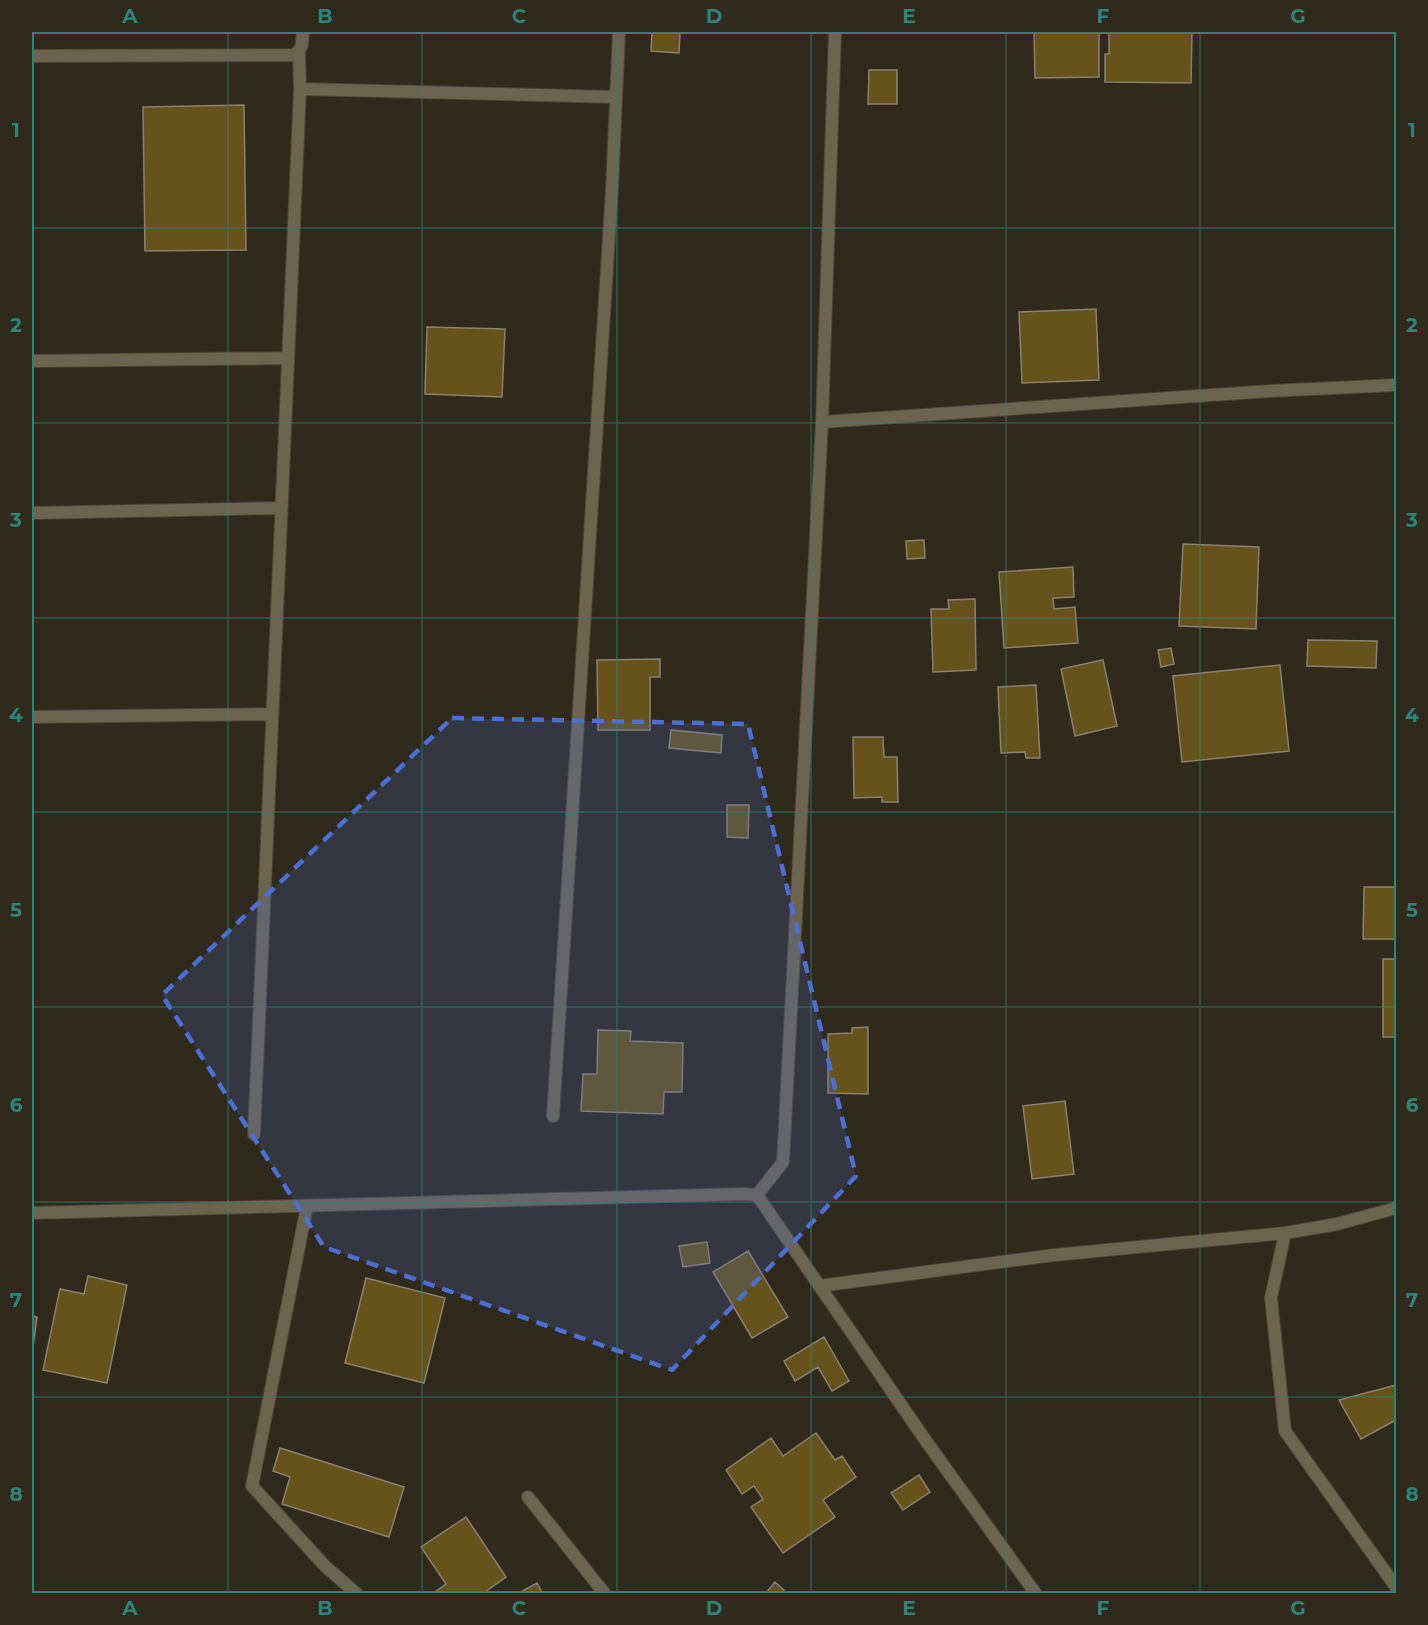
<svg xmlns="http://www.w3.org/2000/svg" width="1428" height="1625" viewBox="0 0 1428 1625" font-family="Montserrat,sans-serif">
<rect width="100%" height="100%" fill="#302a1c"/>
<path fill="#66521b" stroke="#898271" stroke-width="1.5" d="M652 32H680L679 53 651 51Z
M1034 32H1099V77L1035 78Z
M1109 32H1192L1191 83 1105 82V54H1109Z
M869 70H897V104H868Z
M244 105 246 250 145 251 143 107Z
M1096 309 1099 380 1022 383 1019 312Z
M427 327 505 329 502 397 425 394Z
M924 540 925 558 907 559 906 541Z
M1183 544 1259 547 1256 629 1179 626Z
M1073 567 1074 597 1053 598 1054 609 1075 607 1078 643 1004 648 999 572Z
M975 599 976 670 933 672 931 609H949L948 600Z
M1308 640 1377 641 1376 668 1307 666Z
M1171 648 1174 664 1161 667 1158 650Z
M660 659V677H650V730H598L597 660Z
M1103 660 1117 726 1075 736 1061 669Z
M1280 665 1289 751 1182 762 1173 676Z
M1036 685 1040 758H1026L1025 752 1001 753 998 687Z
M671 730 722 735 721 753 669 748Z
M853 737H883L884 757H897L898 802H882V797L854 798Z
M727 805H749L748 838 727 837Z
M1364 887H1396V939H1363Z
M1383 959H1396V1037H1383Z
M868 1027V1094L828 1093V1034L852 1033V1028Z
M598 1030 631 1031 630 1041 683 1043 682 1092H664L663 1114 581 1111 583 1074H597Z
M1065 1101 1074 1174 1032 1179 1023 1106Z
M707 1242 710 1263 683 1267 679 1246Z
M748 1251 788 1317 752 1338 713 1272Z
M88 1276 127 1285 107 1383 43 1370 60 1289 84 1294Z
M366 1278 445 1298 424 1383 345 1363Z
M32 1316 37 1317 32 1354Z
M824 1337 849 1381 832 1391 818 1367 795 1381 784 1361Z
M1396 1385V1420L1361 1439 1339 1400Z
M816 1433 835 1460 842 1456 856 1477 823 1500 835 1517 783 1553 751 1507 763 1499 754 1486 742 1494 726 1470 771 1438 783 1456Z
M280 1448 404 1487 389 1537 282 1504 290 1477 273 1471Z
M919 1475 930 1492 903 1510 891 1493Z
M466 1517 506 1577 482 1594H432L446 1584 421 1547Z
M775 1582 784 1590 781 1594H765Z
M537 1583 543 1594H517Z"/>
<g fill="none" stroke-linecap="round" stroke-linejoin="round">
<defs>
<path id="minor" d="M32 56 294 55C303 50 302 42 303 32
M300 89 616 97
M32 361 288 358
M822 422 1270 391 1396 385
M32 513 281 508
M32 717 272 714
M553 1116 612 189 619 32
M254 1134 300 89 299 52
M757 1195 926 1441 1036 1594
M307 1206 252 1486 325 1566 357 1594
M32 1213 744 1194 757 1195 783 1162 822 422 835 32
M1285 1233 1271 1298 1285 1431 1396 1587
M819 1286 1054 1255 1285 1233 1337 1224 1396 1208
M528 1497 605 1594"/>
</defs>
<use href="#minor" stroke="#4b4538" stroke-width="14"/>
<use href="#minor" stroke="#6d644f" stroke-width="12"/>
</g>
<path fill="#4b6fd4" fill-opacity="0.2" stroke="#4b6fd4" stroke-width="4.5" stroke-dasharray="12 8" stroke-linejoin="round" d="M452 718 748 724 856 1176 672 1370 324 1247 162 995Z"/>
<path fill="none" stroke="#2d847c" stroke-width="1.5" stroke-opacity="0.55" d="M228 32V1594M422 32V1594M617 32V1594M811 32V1594M1006 32V1594M1200 32V1594M32 228H1396M32 423H1396M32 618H1396M32 812H1396M32 1007H1396M32 1202H1396M32 1397H1396"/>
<rect width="1428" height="1625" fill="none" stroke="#302a1c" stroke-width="66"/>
<rect x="33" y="33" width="1362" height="1559" fill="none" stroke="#2d847c" stroke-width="2"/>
<g font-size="20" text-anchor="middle" font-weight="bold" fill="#2d847c">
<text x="130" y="23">A</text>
<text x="325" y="23">B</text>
<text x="519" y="23">C</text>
<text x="714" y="23">D</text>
<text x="909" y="23">E</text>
<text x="1103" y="23">F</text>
<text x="1298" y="23">G</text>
<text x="16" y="137">1</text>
<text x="1412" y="137">1</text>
<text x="16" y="332">2</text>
<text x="1412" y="332">2</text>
<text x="16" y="527">3</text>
<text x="1412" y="527">3</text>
<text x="16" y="722">4</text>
<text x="1412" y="722">4</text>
<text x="16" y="917">5</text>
<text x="1412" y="917">5</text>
<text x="16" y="1112">6</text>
<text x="1412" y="1112">6</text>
<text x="16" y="1307">7</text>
<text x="1412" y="1307">7</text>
<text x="16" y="1501">8</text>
<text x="1412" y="1501">8</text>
<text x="130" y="1615">A</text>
<text x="325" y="1615">B</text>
<text x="519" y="1615">C</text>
<text x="714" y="1615">D</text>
<text x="909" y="1615">E</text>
<text x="1103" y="1615">F</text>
<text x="1298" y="1615">G</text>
</g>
</svg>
